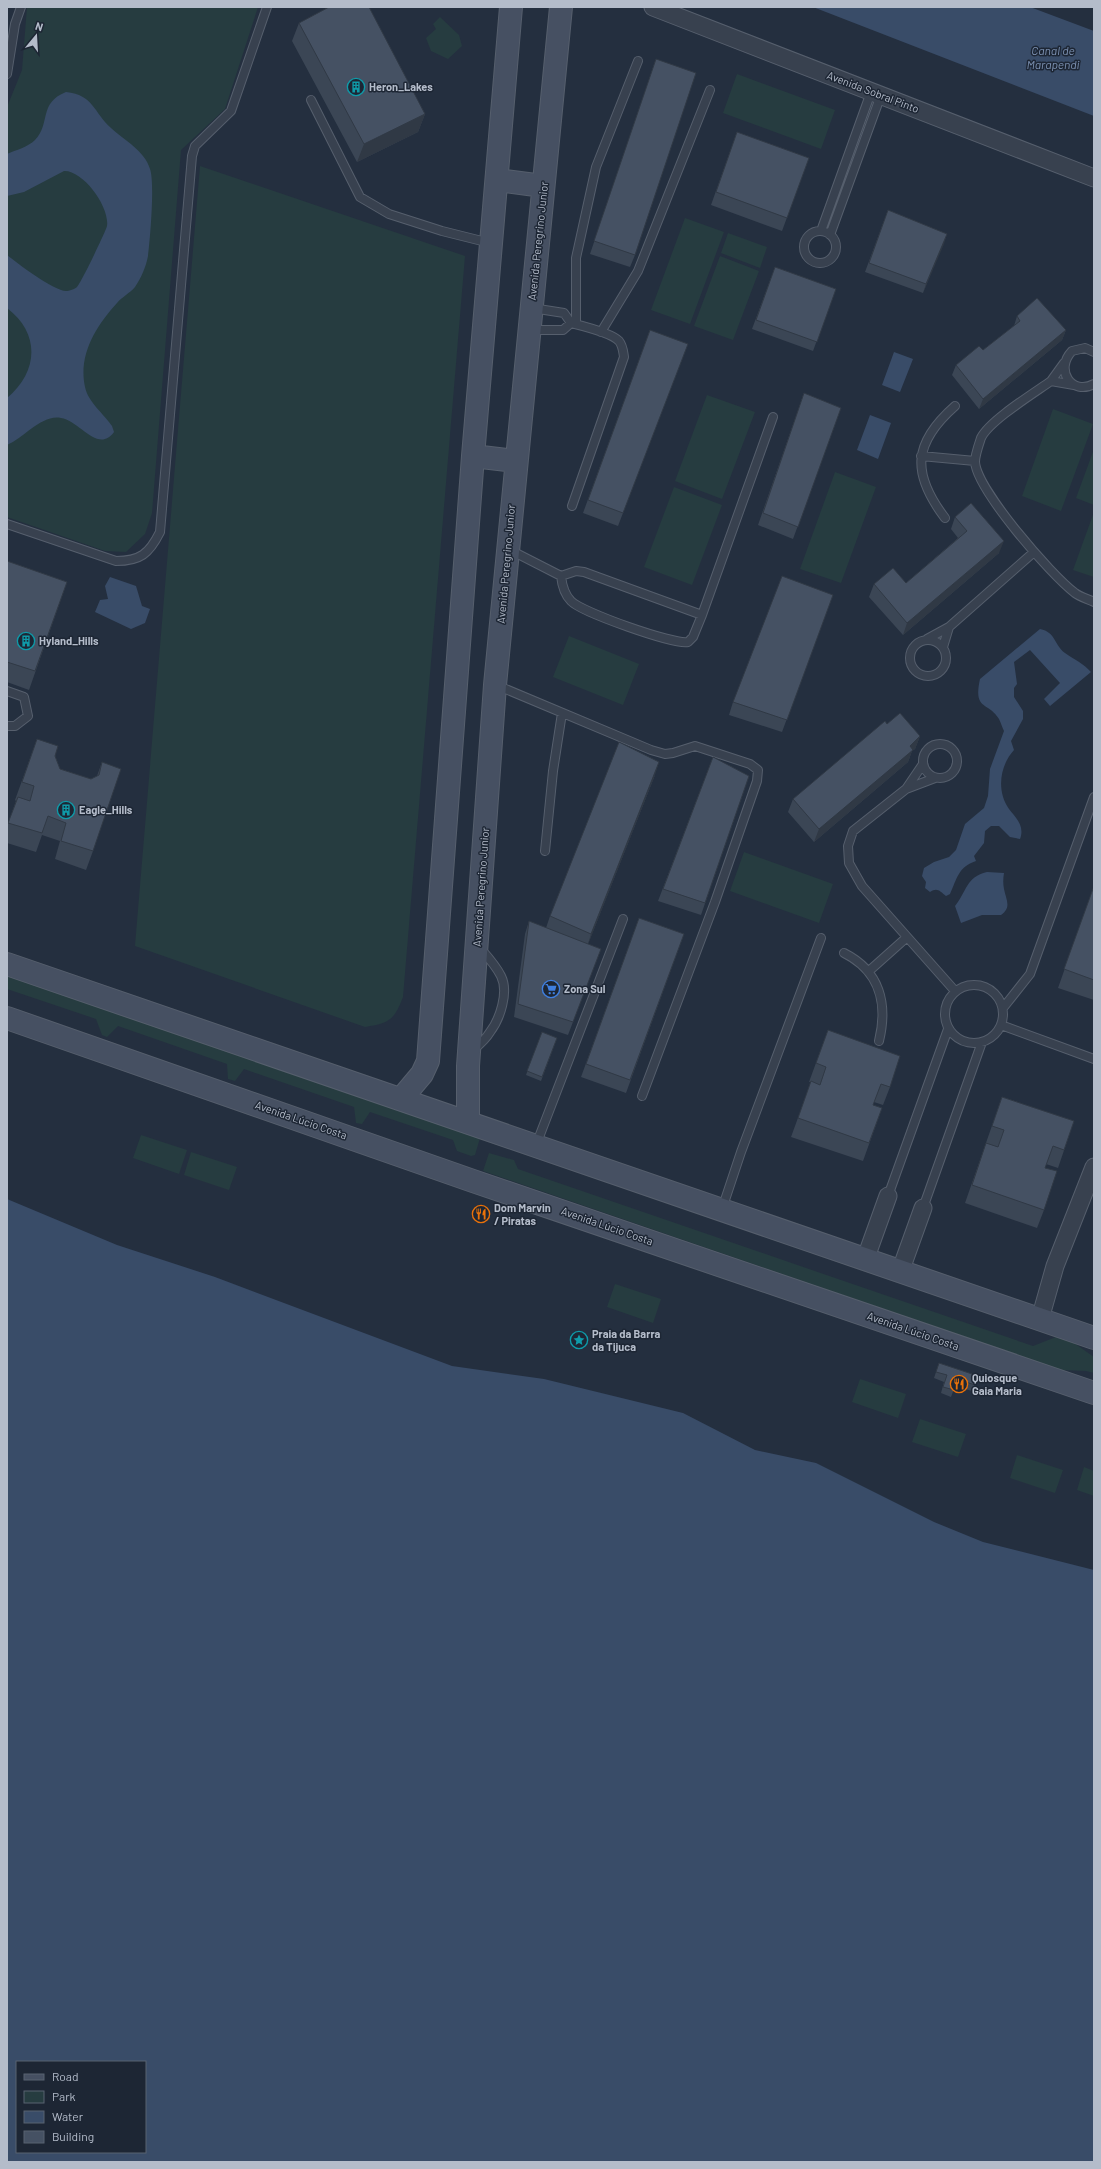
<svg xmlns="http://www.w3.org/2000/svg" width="1101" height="2169" viewBox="0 0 1101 2169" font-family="Barlow,sans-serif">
<rect width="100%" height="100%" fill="#242f3f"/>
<path fill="#263c40" d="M27 7H258L225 109 181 150 152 513 145 534 126 552 105 551 7 517V107L22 70Z
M440 17 459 35 462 46 448 59 431 51 426 38 436 29 433 24Z
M737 74 835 110 821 149 723 113Z
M200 166 465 256 403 997C394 1020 390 1023 365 1027L135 946Z
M685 218 724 232 690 324 651 310Z
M728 233 767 247 760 268 721 253Z
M720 256 759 271 733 340 694 326Z
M707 395 755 412 722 499 675 481Z
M1053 409 1093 424 1061 511 1022 496Z
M1094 449V505L1076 498Z
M835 472 876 487 841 583 800 569Z
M674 487 722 505 692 585 644 567Z
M1094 512V577L1073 570Z
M569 636 639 664 623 705 553 677Z
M744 852 833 884 819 923 730 891Z
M7 973 480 1138 475 1155 471 1156 457 1151 453 1140 370 1112 362 1124 356 1123 354 1107 244 1069 235 1081 228 1079 227 1064 118 1026 107 1037 102 1035 96 1019 7 989Z
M141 1135 187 1150 179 1174 133 1158Z
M191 1152 237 1167 229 1190 184 1175Z
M489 1153 514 1160 518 1169 1033 1346 1056 1337 1074 1343 1094 1357V1373L1086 1371 1061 1370 483 1171Z
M615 1284 661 1299 653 1323 607 1307Z
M860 1379 906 1394 898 1418 852 1402Z
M920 1419 966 1434 958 1457 912 1442Z
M1017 1455 1063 1470 1055 1493 1010 1478Z
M1084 1467 1094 1471V1496L1077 1490Z"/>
<path fill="#394c68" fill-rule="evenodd" d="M813 7H1030L1094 31V116Z
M66 92C94 95 93 112 111 128 124 140 145 151 150 169 155 183 150 240 148 256 146 267 141 278 135 287 130 293 122 297 117 303 96 326 78 355 85 387 88 402 104 414 112 426L114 432C98 454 80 421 61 418 42 414 24 438 7 445V398C38 372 41 334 7 308V255C17 263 54 291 66 291 69 291 75 289 77 287 81 283 106 231 107 226 110 207 83 170 64 171L24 192 7 196V154C16 150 28 147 35 140 51 124 38 103 66 92Z
M894 352 913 359 900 392 882 385Z
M870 415 891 423 878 459 857 450Z
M110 577 136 586 142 606 150 609 145 623 131 629 95 612 100 600 108 599 105 586Z
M1040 629C1056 632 1054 645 1065 653 1075 660 1083 663 1091 672L1050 706 1044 699 1060 683 1030 650 1014 662 1017 684 1014 688V697L1023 711V719L1011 741 1014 750C1000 765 996 791 1009 809 1016 818 1025 826 1020 839L1010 837 999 826H991L985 831 984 843 974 856 976 861C958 867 957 879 950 894L946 896C940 891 937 887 930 892L925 888 926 882 922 876 924 868 934 862 949 857 956 850 965 824 984 808 988 796 990 769 1004 731C1002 727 1001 723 999 719 988 701 973 711 980 679Z
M987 872 1004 873C1003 879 1003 884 1004 889 1006 900 1012 907 1001 915H982L961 923 955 906C967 891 966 877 987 872Z
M7 1199 117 1245 215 1277 452 1366 544 1379 683 1413 755 1450 816 1463 934 1522 983 1542 1094 1570V2162H7ZM17 2062H145V2152H17Z"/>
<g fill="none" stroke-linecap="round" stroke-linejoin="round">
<defs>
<path id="lane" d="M7 74 15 24 21 7
M311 100 360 197 389 214 442 231 490 243
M821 231 871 92
M804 247a16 16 0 1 1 32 0a16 16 0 1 1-32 0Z
M830 235 881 95
M532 308 564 313 571 323C583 326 612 333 619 341 623 346 623 351 624 357L572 506
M576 324V258L596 167 638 61
M530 330H563L571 323
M601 332 638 271 710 90
M1094 352 1085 348 1072 351C1054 370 1072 396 1094 384
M1064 363 1051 381 1074 385
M1051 381C1034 393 989 421 981 438 979 444 975 455 975 462 977 490 1051 575 1075 593 1080 597 1088 599 1094 602
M921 456 975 461
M945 518C911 473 913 443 955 406
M7 524 116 561C140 561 149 554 160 532L192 156 195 146 231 111 267 7
M510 550 561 576
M561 576C562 585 564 594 571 601 581 612 674 645 688 642L693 637 702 615 773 417
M561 576 576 571 584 572 702 615
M949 627 1034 552
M927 639 949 627 943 647
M910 658a18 18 0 1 1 36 0a18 18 0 1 1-36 0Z
M496 685 651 750 665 754 673 753 695 746 750 764 758 770 757 781 715 902 642 1096
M7 691 24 697 28 716 15 726H7
M923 761a17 17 0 1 1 34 0a17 17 0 1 1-34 0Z
M923 764 906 789 935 778
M906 789 853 831 848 846 849 863 862 886 955 991
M545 851 553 771 562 713
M844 953C880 971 888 1004 879 1041
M869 971 906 938
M945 1014a29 29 0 1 1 58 0a29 29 0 1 1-58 0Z
M1003 1008 1030 974 1094 797
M1001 1025 1094 1059
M473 1050C479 1045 486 1039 490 1032 500 1019 509 992 501 976 496 966 488 957 481 949
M536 1145 623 919
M888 1196 948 1029
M923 1208 982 1042
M722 1209 741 1152 821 938"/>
<path id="street" d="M653 7 1094 178
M865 1260 888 1196
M900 1272 923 1208
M1040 1319 1055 1266 1094 1167"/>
<path id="secondary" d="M497 180 543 186
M473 456 516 461
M7 964 1094 1338
M7 1018 473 1181 1094 1393
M401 1099 422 1074 428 1061 473 456 511 7
M468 1121V1066L495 685 561 7"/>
</defs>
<use href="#lane" stroke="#565f6d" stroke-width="10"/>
<use href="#street" stroke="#565f6d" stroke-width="19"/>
<use href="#secondary" stroke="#565f6d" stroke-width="24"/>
<use href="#lane" stroke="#38414f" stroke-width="8"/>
<use href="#street" stroke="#38414f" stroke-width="17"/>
<use href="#secondary" stroke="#465062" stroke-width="22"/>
</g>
<path fill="#3b4655" d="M299 23 425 114 418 132 357 162 292 41Z
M656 59 635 255 630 267 590 254Z
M737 132 809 158 782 231 711 205Z
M888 210 947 234 923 293 865 272Z
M775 267 836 289 813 351 752 329Z
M1017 316 1066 330 1062 340 979 409 952 375 956 365 983 350 1014 326Z
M650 330 683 357 618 526 583 513Z
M804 393 841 408 793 539 758 525Z
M955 517 999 553 903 635 869 597 874 584 906 583 958 538 951 529Z
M7 561 67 582 29 690 7 682Z
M833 595 782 732 729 715 733 702Z
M887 724 920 736 915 749 912 751 908 762 814 842 788 812 793 799Z
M37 739 55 756 60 769 91 779 97 776 102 762 93 851 86 870 55 859 60 841 42 835 36 852 7 843V827L16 801 15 800Z
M713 757 749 776 701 915 658 901Z
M655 775 588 944 601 949 568 1035 514 1017 525 934 529 921 546 928 550 916Z
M1094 886V1000L1058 988Z
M639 918 684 934 626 1093 581 1077Z
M828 1030 890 1087 883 1105 874 1102 873 1105 882 1108 863 1161 791 1137 811 1082H809Z
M542 1032 557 1038 541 1081 526 1075Z
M1002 1097 1074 1121 1058 1168 1046 1164 1045 1168 1044 1210 1037 1228 965 1203Z
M939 1363 978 1376 972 1391 955 1386 951 1397 941 1393 944 1382 934 1378Z"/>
<path fill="#303945" d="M425 114 418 132 357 162 364 144Z
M947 234 944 244 923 293 926 284Z
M1066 330 1062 340 979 409 983 399Z
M1004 541 999 553 903 635 907 623Z
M920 736 915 749 912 751 908 762 814 842 819 829Z
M659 762 655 775 587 947 591 934Z"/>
<path fill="#455163" stroke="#303945" d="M329 7H369L425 114 364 144 299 23Z
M656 59 696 73 635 255 594 241Z
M737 132 809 158 787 218 716 192Z
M888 210 947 234 926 284 869 263Z
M775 267 836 289 817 342 756 320Z
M1037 298 1066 330 983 399 956 365 979 346 983 350 1020 321 1017 316Z
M650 330 688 344 623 513 588 500Z
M804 393 841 408 798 527 763 513Z
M971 503 1004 541 907 623 874 584 893 568 906 583 967 531 955 517Z
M7 561 67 582 35 671 7 662Z
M782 576 833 595 787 720 733 702Z
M900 713 920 736 910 746 913 750 819 829 793 799 885 721 887 724Z
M37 739 58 746 55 756 60 769 91 779 99 775 102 762 121 769 93 851 61 841 66 823 48 816 42 833 8 823 18 797 30 801 34 786 22 782Z
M619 742 659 762 591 934 550 916Z
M713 757 749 776 705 903 663 889Z
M1094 886V980L1064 969Z
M639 918 684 934 630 1080 586 1064Z
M529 921 601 949 573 1022 518 1004Z
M828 1030 900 1056 890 1087 881 1084 873 1105 882 1108 869 1143 798 1118 811 1081 820 1085 826 1067 816 1063Z
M542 1032 557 1038 542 1077 527 1071Z
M1002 1097 1074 1121 1064 1150 1053 1146 1045 1168 1057 1171 1044 1210 972 1185 986 1143 998 1147 1004 1130 992 1126Z
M939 1363 978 1376 975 1385 957 1379 954 1390 943 1387 947 1375 936 1372Z"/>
<defs>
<symbol id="building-ring" viewBox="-11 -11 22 22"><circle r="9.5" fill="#1d2634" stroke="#0f9aa8" stroke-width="1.5"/><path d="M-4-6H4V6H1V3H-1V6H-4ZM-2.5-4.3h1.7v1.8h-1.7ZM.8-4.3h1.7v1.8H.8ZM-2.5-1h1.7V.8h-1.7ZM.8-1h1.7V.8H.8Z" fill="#0f9aa8"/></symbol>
<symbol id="supermarket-ring" viewBox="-11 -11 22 22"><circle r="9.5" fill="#1d2634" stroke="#3f7fe0" stroke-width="1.5"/><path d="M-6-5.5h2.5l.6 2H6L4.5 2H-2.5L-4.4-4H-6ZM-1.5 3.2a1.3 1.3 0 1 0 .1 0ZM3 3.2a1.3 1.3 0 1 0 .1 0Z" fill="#3f7fe0"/></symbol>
<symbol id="restaurant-ring" viewBox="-11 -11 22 22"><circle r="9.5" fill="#1d2634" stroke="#e8710a" stroke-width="1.5"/><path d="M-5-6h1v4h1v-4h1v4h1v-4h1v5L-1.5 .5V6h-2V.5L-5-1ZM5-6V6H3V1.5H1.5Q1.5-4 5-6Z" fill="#e8710a"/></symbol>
<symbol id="sight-ring" viewBox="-11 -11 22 22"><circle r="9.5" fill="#1d2634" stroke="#0f9aa8" stroke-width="1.5"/><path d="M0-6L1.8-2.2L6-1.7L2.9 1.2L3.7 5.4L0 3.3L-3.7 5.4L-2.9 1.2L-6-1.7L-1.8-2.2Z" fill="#0f9aa8"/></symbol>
</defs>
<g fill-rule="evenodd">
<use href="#building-ring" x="346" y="77" width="20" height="20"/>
<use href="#building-ring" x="16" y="631" width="20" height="20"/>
<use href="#building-ring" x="56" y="800" width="20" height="20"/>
<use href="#supermarket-ring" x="541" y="979" width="20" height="20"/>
<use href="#restaurant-ring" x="471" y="1204" width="20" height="20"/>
<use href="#sight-ring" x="569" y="1330" width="20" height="20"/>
<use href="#restaurant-ring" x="949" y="1374" width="20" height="20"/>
</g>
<g text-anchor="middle" stroke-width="3" stroke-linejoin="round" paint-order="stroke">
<g font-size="11" font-weight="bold" fill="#b4bcca" stroke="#1d2634" text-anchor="start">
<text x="369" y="91">Heron_Lakes</text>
<text x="39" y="645">Hyland_Hills</text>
<text x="79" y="814">Eagle_Hills</text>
<text x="564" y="993">Zona Sul</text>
<text x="494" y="1212">Dom Marvin<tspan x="494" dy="13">/ Piratas</tspan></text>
<text x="592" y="1338">Praia da Barra<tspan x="592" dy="13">da Tijuca</tspan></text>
<text x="972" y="1382">Quiosque<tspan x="972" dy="13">Gaia Maria</tspan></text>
</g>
<g font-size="11" fill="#b4bcca" stroke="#1d2634">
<text transform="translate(873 92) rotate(21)" y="4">Avenida Sobral Pinto</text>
<text transform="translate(538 241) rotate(-84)" y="4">Avenida Peregrino Junior</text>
<text transform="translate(506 564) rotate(-85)" y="4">Avenida Peregrino Junior</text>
<text transform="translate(481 887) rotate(-86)" y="4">Avenida Peregrino Junior</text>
<text transform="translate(301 1120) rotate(19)" y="4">Avenida Lúcio Costa</text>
<text transform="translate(607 1226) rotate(19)" y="4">Avenida Lúcio Costa</text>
<text transform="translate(913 1331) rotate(19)" y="4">Avenida Lúcio Costa</text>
</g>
<g font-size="12" font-style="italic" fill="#7c91b2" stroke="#1d2634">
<text x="1053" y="55">Canal de<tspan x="1053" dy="14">Marapendi</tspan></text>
</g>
</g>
<rect width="1101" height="2169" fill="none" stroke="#b4bcca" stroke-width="16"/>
<rect x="16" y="2061" width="130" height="92" fill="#1d2634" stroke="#596270"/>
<rect x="24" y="2074" width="20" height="6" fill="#465062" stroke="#596270"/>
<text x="52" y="2081" font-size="12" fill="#b4bcca">Road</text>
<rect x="24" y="2091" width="20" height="12" fill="#263c40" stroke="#596270"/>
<text x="52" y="2101" font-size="12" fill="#b4bcca">Park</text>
<rect x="24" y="2111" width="20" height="12" fill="#394c68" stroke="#596270"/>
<text x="52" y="2121" font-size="12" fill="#b4bcca">Water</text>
<rect x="24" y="2131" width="20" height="12" fill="#455163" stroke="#596270"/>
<text x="52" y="2141" font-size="12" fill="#b4bcca">Building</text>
<g transform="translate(36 36) rotate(18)" stroke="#1d2634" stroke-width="3" paint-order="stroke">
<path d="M0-3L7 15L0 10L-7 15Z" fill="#b4bcca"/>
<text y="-6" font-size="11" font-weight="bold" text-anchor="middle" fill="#b4bcca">N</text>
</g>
</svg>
